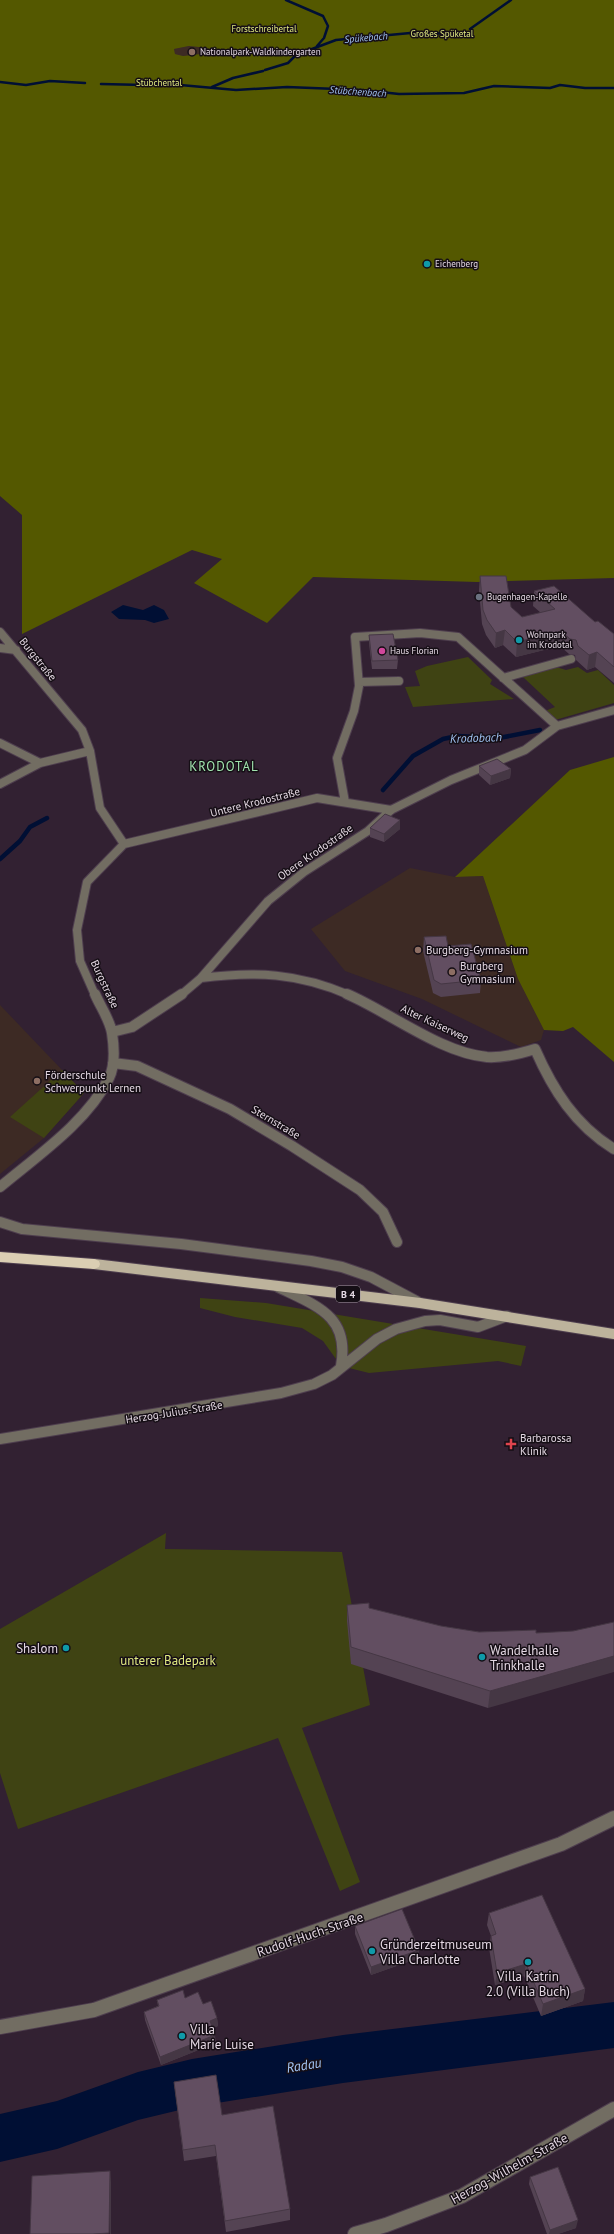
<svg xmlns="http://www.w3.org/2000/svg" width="614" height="2234" viewBox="0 0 614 2234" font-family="'PT Sans',sans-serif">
<rect width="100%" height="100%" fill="#322132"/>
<path fill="#3d2a24" d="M189 46 208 48 210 54 183 56 175 54 174 49Z
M410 868 455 877 483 876 518 979 544 1030 541 1040 521 1047 422 999 345 971 311 929Z
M0 1005 84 1093 44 1138 0 1174Z"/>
<path fill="#3f4313" d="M468 657 492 680 490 684 514 699 413 707 405 687 420 686 415 671 427 666Z
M556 667 566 670 578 667 587 673 598 670 614 685V703L555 720 545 711 555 707 523 677Z
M62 1070 84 1093 44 1138 10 1117Z
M200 1298 266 1303 526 1346 521 1366 498 1361 369 1373 341 1366 323 1341 302 1328 235 1317 200 1308Z
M166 1533 165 1549 342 1552 370 1705 302 1728 360 1882 340 1891 278 1738 18 1829 0 1773V1629Z"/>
<path fill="#545800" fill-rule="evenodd" d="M0 0H614V578L477 582 313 577 267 623 194 583 222 559 192 550 22 634V515L0 496ZM189 46 208 48 210 53 183 56 175 54 174 49Z
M614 757V1062L573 1027 563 1031 544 1030 518 979 483 876 455 877 570 770Z"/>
<path fill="#000f34" d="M123 605 143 610 154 605 164 610 169 619 154 623 145 620 119 619 111 612Z"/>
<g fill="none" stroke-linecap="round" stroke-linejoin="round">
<path stroke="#000f34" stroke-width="2.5" d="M286 0 323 16 328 26 324 38 317 46
M470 29 511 0
M265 70 288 63 296 55 336 40 421 32 470 36 467 32
M0 82 26 85 50 81 85 83
M101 84 145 85 158 83 236 90 287 87 362 90 399 94 464 93 494 86 550 88 560 85 585 88H614
M212 87 233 78 263 71"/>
<path stroke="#000f34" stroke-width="4.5" d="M383 790 413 756 443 739 457 736 499 738 540 730
M0 859 20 841 30 827 47 818"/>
<path fill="#000f34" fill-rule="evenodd" d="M614 2002V2048L343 2083 192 2107 138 2120 57 2149 0 2162V2114L57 2101 138 2072 192 2059 343 2035Z"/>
<defs>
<path id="minor-far2" d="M0 632 82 730 90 751 100 808 124 844 87 882 77 930 80 961 95 995
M0 648 16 650
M503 678 571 659
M359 682 399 681
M0 743 40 763
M0 784 40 763 90 751
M345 802 337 758 354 711 359 686 355 637 420 633 458 637 557 726
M124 844 317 798 391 810
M201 978C255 971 298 973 349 995
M181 995 201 978 268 901 304 872 368 831 391 810 451 780 525 750 557 726 614 710"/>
<path id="minor-far1" d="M347 994C389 1012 441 1053 487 1057 503 1058 519 1054 535 1049 553 1090 575 1125 614 1149
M112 1032 132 1027 182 994
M113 1063 137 1066 230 1109 292 1146 360 1190 383 1212 397 1242
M0 1187C37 1156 87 1122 109 1078 115 1066 114 1046 112 1033 110 1020 100 1006 95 994
M0 1222 22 1229 181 1244 311 1261 342 1267 371 1277 420 1303
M278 1287C317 1306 350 1316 341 1366
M0 1439 281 1393 314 1384 332 1375 377 1339 396 1329 425 1321 440 1320 478 1327 507 1316"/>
<path id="minor" d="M0 2027 94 2010 561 1844 614 1818
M355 2234 386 2225 462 2196 614 2109"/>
<path id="major" d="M94 1264 420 1303 614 1334"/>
<path id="highway" d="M0 1252 94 1259 99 1261 100 1264 99 1267 94 1269 0 1262Z"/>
</defs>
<use href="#minor-far2" stroke="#4e3e4e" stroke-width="10"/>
<use href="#minor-far1" stroke="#4e3e4e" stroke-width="12"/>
<use href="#minor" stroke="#4e3e4e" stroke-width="16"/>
<use href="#major" stroke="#4e3e4e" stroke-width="12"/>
<use href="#highway" stroke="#4e3e4e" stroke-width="2"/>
<use href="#minor-far2" stroke="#726d62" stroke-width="8"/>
<use href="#minor-far1" stroke="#726d62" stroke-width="10"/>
<use href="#minor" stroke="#726d62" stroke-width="14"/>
<use href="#major" stroke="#bdb39c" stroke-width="10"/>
<use href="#highway" fill="#dbceb3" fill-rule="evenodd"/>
</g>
<path fill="#544353" d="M480 576 511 607 522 617 541 613 533 606 534 591 595 622 614 634V683L595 667 587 670 576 660 575 655 569 654 560 646 516 657 503 645 495 648 486 635 482 624 479 591Z
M369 635 398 660 397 669H372L369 643Z
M479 766 511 769 510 778 490 785 479 775Z
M400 820V829L384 842 370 837V828Z
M424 937 448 946 481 980 480 993 441 997 433 993 423 951Z
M347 1605 369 1608 441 1626 479 1632 536 1630 488 1708 351 1664 347 1621Z
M489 1913 585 1989 583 2001 541 2016 524 1976 495 1985 489 1948 491 1936 487 1925Z
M355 1926 419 1958 371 1975 355 1934Z
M185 1998 203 2004 217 2018 218 2026 213 2028 216 2043 161 2065 145 2020 144 2012 158 2006 157 2000Z
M174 2082 222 2115 290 2209V2220L226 2232 216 2156 184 2161Z
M530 2177 576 2228 558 2234H547L529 2184Z"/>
<path fill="#453744" d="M505 630 503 645 495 648 496 633Z
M561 631 560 646 516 657 517 642Z
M597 652 595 667 587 670 589 655Z
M511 769 510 778 490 785 491 776Z
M400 820V829L384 842V834Z
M614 1656V1672L488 1708 490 1691Z
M419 1950V1958L371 1975V1967Z
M526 1964 524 1976 495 1985 497 1973Z
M585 1989 583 2001 541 2016 543 2004Z
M217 2018 218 2026 211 2029 210 2021Z
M215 2035 216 2043 161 2065 160 2057Z
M110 2171 111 2182V2234H110Z
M578 2220 576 2228 558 2234H549L550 2230Z"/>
<path fill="#624e61" stroke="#453744" d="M480 576H506L511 607 522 617 555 609 534 591 554 586 595 622 598 621 614 634V667L597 652 589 655 578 646 576 640 570 639 561 631 517 642 505 630 496 633 487 620 483 610Z
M393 634 398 660 372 661 369 635Z
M497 759 511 769 491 776 479 766Z
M385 814 400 820 384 834 370 828Z
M446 936 448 946 471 944 481 980 441 984 434 980 424 937Z
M369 1603V1608L441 1626 479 1632 536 1630V1633L573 1631 614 1622V1656L490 1691 351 1647 347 1605Z
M542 1895 585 1989 543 2004 526 1964 497 1973 491 1936 496 1934 489 1913Z
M402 1909 419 1950 371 1967 355 1926Z
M183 1990 185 1998 198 1992 203 2004 211 2001 217 2018 210 2021 215 2035 160 2057 144 2012 159 2006 157 2000Z
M216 2075 222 2115 273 2106 290 2209 225 2221 215 2145 183 2150 174 2082Z
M558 2167 578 2220 550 2230 530 2177Z
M110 2171 109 2233 93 2234H30L32 2176Z"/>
<g fill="#8d6e63" stroke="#150e15" stroke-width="1.5">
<circle cx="192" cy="52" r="4"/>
<circle cx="418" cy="950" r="4"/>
<circle cx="452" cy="972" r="4"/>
<circle cx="37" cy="1081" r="4"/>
</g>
<g fill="#0f9aa8" stroke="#150e15" stroke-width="1.5">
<circle cx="427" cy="264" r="4"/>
<circle cx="519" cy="640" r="4"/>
<circle cx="66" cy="1648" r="4"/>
<circle cx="482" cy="1657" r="4"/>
<circle cx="372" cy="1951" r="4"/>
<circle cx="528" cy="1962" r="4"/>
<circle cx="182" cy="2036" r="4"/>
</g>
<circle fill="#6b7280" stroke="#150e15" stroke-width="1.5" cx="479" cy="597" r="4"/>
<circle fill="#d1479c" stroke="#150e15" stroke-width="1.5" cx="382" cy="651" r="4"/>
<path fill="#e0444e" stroke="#150e15" stroke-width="1.5" d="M509 1438h4v4h4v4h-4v4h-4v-4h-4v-4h4z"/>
<g text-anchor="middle" stroke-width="3" stroke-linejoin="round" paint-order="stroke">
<g font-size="9" fill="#e0e981" stroke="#150e15">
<text x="264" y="32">Forstschreibertal</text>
<text x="442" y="37">Großes Spüketal</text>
<text x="159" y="86">Stübchental</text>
</g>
<g font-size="9" fill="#e4d8e3" stroke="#150e15" text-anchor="start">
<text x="200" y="55">Nationalpark-Waldkindergarten</text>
<text x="435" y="267">Eichenberg</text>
<text x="487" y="600">Bugenhagen-Kapelle</text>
<text x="527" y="638">Wohnpark<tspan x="527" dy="10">im Krodotal</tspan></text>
<text x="390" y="654">Haus Florian</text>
</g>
<g font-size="10" font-style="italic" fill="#a1c3f3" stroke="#150e15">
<text transform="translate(366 37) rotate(-5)" y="4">Spükebach</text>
<text transform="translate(358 91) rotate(4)" y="4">Stübchenbach</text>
</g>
<rect fill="#150e15" stroke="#a69ba5" stroke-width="1" x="336" y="1286" width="24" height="16" rx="3"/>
<g font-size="10" font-weight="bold" fill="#e4d8e3">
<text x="348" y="1298">B 4</text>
</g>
<g font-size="11" fill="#e4d8e3" stroke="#150e15">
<text transform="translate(38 659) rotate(51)" y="4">Burgstraße</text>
<text transform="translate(255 802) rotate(-14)" y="4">Untere Krodostraße</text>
<text transform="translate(315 852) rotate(-35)" y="4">Obere Krodostraße</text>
<text transform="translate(105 984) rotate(65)" y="4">Burgstraße</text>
<text transform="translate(435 1023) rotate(25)" y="4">Alter Kaiserweg</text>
<text transform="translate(276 1122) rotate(31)" y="4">Sternstraße</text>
<text transform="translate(174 1412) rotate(-9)" y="4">Herzog-Julius-Straße</text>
</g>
<g font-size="11" fill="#e4d8e3" stroke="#150e15" text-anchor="start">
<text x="426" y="954">Burgberg-Gymnasium</text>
<text x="460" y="970">Burgberg<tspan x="460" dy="13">Gymnasium</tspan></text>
<text x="45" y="1079">Förderschule<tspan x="45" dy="13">Schwerpunkt Lernen</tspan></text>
<text x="520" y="1442">Barbarossa<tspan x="520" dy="13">Klinik</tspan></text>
</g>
<g font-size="12" font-style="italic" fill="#a1c3f3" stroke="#150e15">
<text transform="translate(476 738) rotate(-2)" y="4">Krodobach</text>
</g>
<g font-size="13" letter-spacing="1" fill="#a1e4af" stroke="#150e15">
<text x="224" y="771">KRODOTAL</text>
</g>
<g font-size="13" fill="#e4d8e3" stroke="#150e15" text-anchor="start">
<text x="58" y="1653" text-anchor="end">Shalom</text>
<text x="490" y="1655">Wandelhalle<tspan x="490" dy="15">Trinkhalle</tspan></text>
<text x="380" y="1949">Gründerzeitmuseum<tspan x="380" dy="15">Villa Charlotte</tspan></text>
<text x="528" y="1981" text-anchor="middle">Villa Katrin<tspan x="528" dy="15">2.0 (Villa Buch)</tspan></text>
<text x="190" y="2034">Villa<tspan x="190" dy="15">Marie Luise</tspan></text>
</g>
<g font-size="13" fill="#e0e981" stroke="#150e15">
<text x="168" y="1665">unterer Badepark</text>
</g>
<g font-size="13" fill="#e4d8e3" stroke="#150e15">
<text transform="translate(310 1934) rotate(-19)" y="5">Rudolf-Huch-Straße</text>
<text transform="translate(509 2168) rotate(-29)" y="5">Herzog-Wilhelm-Straße</text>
</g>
<g font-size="14" font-style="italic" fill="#a1c3f3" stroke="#150e15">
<text transform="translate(304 2065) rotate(-9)" y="5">Radau</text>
</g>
</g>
</svg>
